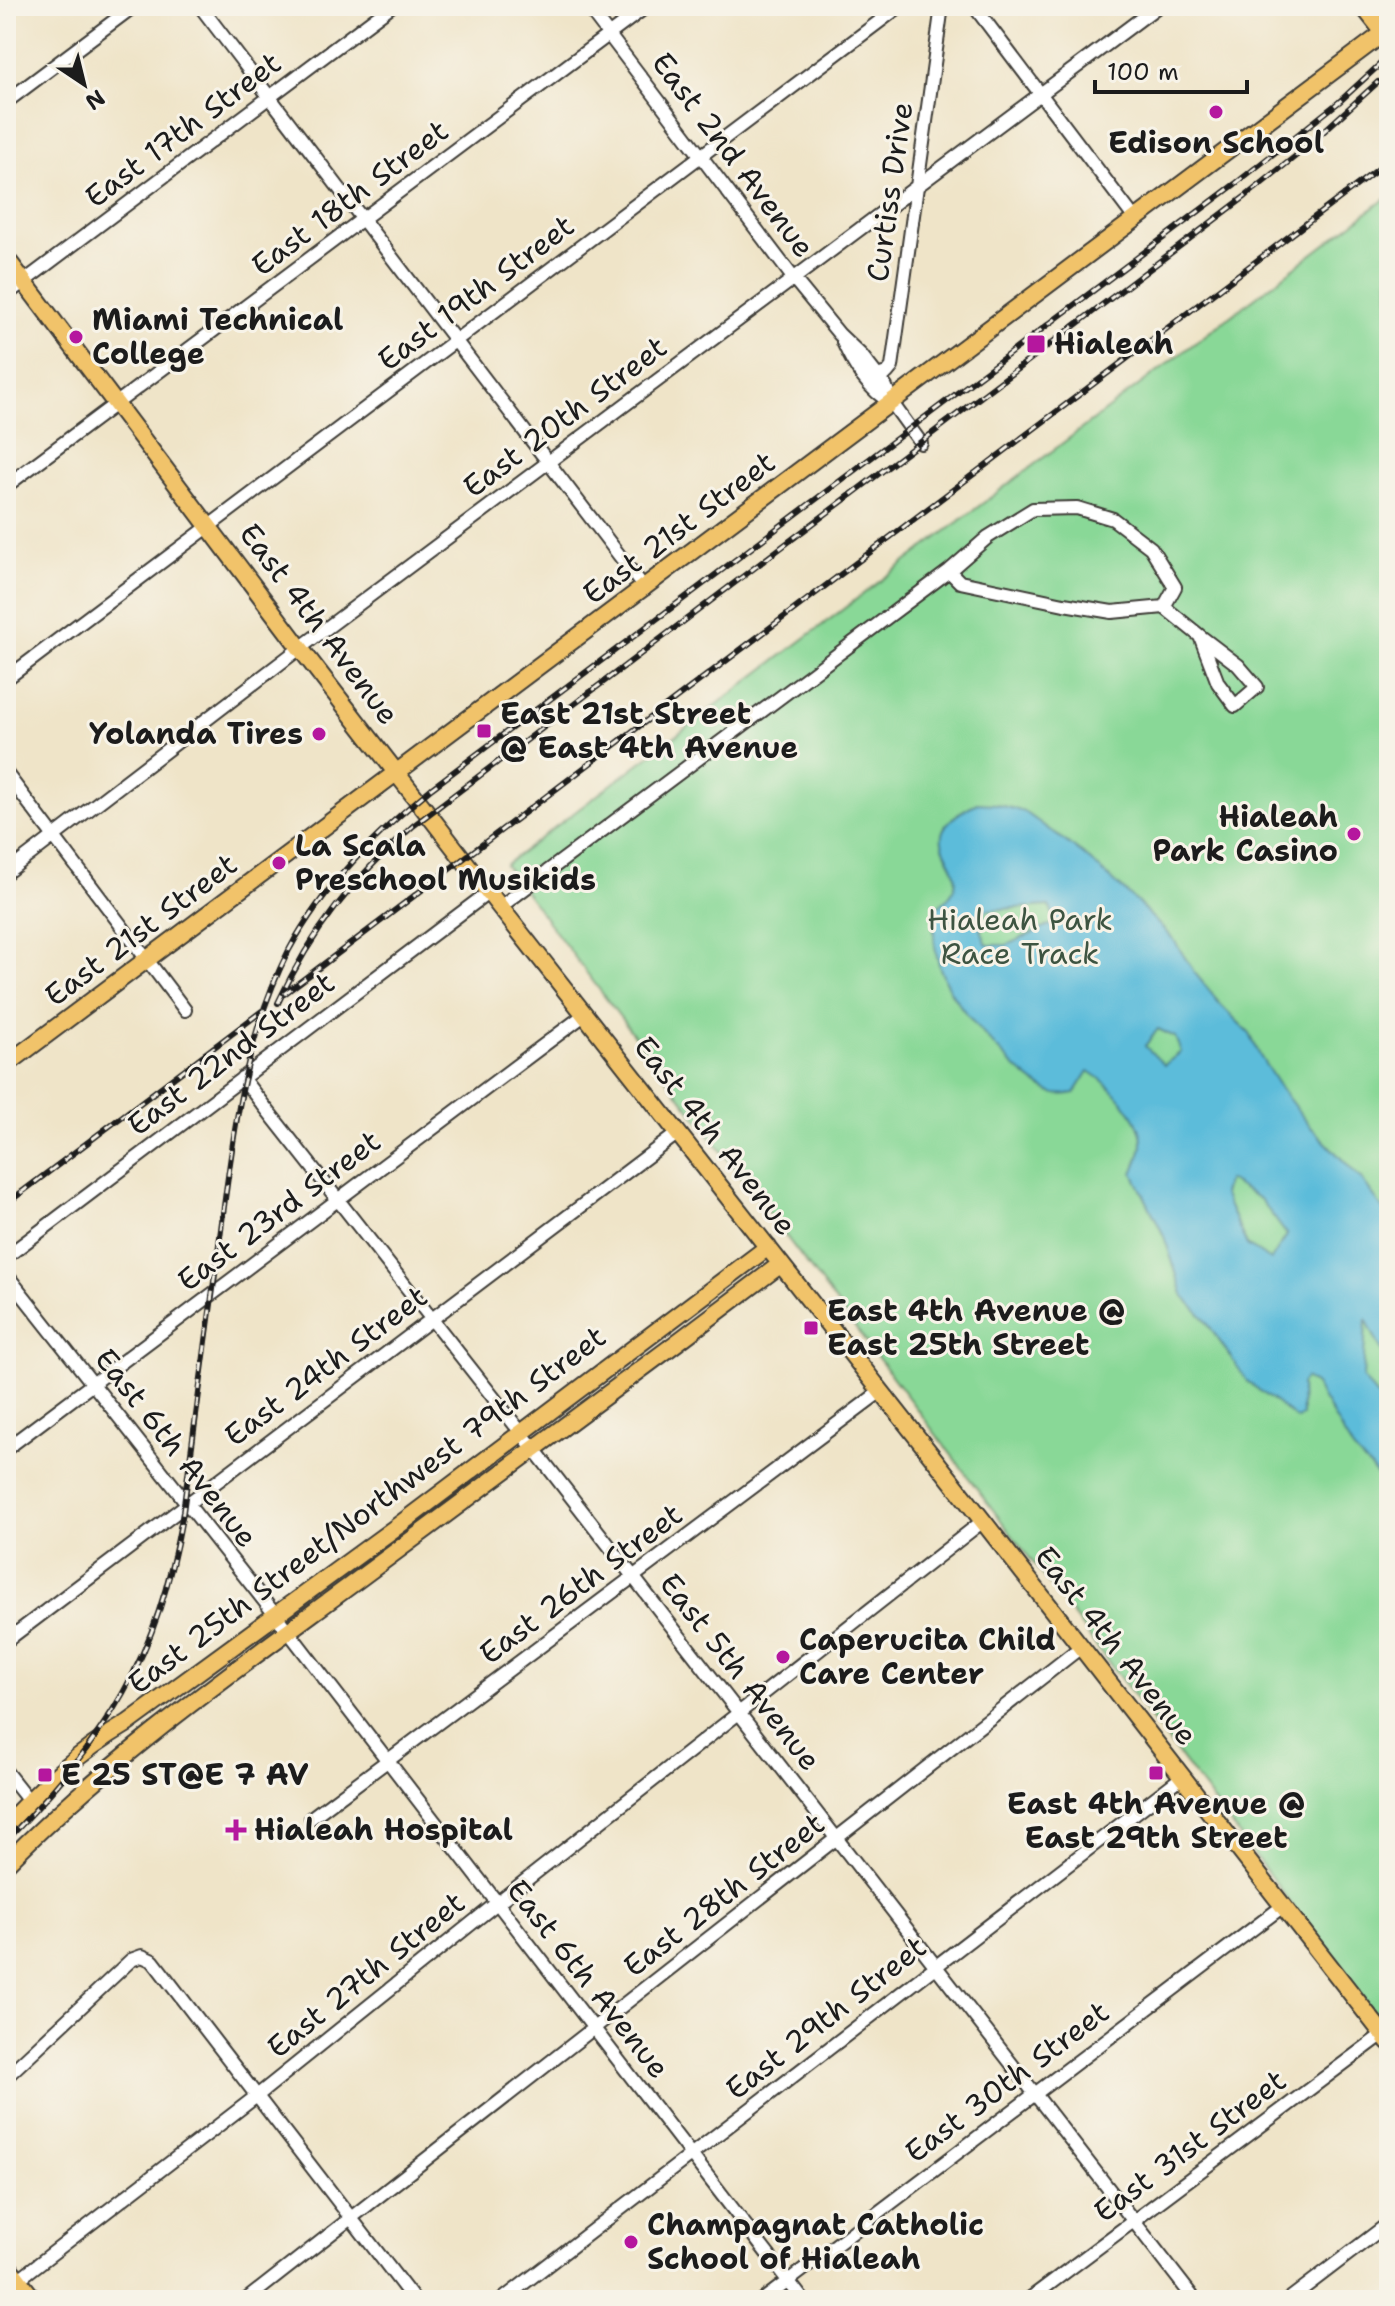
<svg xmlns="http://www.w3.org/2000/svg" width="1395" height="2306" viewBox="0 0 1395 2306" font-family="'Shantell Sans',sans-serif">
<rect width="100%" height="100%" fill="#f7f3e8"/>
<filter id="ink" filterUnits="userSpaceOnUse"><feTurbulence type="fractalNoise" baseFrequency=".0125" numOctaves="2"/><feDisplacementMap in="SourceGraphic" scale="16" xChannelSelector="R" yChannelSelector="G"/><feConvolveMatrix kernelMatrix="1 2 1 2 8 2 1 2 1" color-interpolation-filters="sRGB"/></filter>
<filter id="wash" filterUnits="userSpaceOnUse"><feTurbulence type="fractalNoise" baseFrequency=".006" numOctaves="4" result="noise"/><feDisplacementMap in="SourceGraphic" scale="32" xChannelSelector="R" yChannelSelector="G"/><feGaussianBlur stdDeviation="1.8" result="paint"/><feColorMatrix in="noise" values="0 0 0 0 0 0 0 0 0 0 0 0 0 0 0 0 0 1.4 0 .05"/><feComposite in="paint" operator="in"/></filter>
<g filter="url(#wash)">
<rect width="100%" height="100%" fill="#efe4c8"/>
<path fill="#89d897" stroke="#527a5a" stroke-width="2" d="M1389 196V2033L505 865Z"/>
<path fill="#5cbcda" stroke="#3c6c7b" stroke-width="2" fill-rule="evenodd" d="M977 803 996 804 1025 812 1084 855 1136 901 1174 940 1194 972 1220 1004 1250 1034 1260 1056 1281 1089 1310 1126 1361 1179 1389 1217V1366L1366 1319 1363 1379 1389 1411V1488L1353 1450 1315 1385 1305 1378 1301 1384 1302 1416 1297 1419 1247 1381 1203 1317 1184 1297 1164 1236 1133 1173C1137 1163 1142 1154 1142 1142 1142 1117 1109 1083 1089 1071L1075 1093C1064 1095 1056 1096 1046 1090 1017 1075 959 1011 945 981 935 959 932 933 935 909 997 866 891 845 977 803ZM1049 906 1057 922 1007 945H987L981 929 986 910ZM1158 1029 1175 1037 1181 1052 1164 1065 1145 1046ZM1228 1180 1260 1199 1287 1235 1271 1260 1247 1245 1223 1194Z"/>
</g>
<g filter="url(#ink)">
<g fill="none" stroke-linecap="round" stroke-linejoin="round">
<defs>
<path id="minor" d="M200 6 645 589
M587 6 794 279 839 334 861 355 886 387 892 403 921 443
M974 6 1135 219
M6 102 134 6
M6 295 391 6
M843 342C854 366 868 390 892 403
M877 376 887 373 892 367 942 6
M6 486 647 6
M1164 607 1200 636 1218 683 1235 706 1257 687 1238 665 1200 636
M6 679 900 6
M6 773 185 1010
M6 873 300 648 1158 6
M500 907 949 571 988 537 1033 509 1077 508 1113 519 1151 548 1175 587 1164 607 1112 612 1064 604 960 582 949 571
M242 1078 534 1449 1195 2300
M6 1257 489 892
M6 1274 288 1631 803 2300
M6 1449 584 1015
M6 1641 678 1133
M6 1772 29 1801
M311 1818 881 1391
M6 2077 131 1960 142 1956 153 1961 414 2300
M6 2289 258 2095 497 1903 983 1521
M246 2300 1081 1647
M502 2300 1182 1777
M763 2300 1283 1906
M1028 2300 1383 2034
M1288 2300 1389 2223"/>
<path id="major" d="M1363 6 1389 39
M6 258 300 648 500 907 983 1521 1389 2042
M6 1065 1389 29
M6 1825C46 1783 77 1753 128 1723L399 1525 768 1247
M6 1864C112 1756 237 1669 359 1579 500 1475 641 1370 781 1264
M6 2264 34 2300
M6 2298 8 2300"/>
</defs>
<use href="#minor" stroke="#3c3a36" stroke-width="16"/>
<use href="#major" stroke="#3c3a36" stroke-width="20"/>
<use href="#minor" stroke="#fff" stroke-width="12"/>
<use href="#major" stroke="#f1c36a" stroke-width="16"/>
<defs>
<path id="rail" d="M284 994 1389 161
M278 1003C312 930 353 879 413 826L1246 196 1302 151 1378 82
M6 1204 262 1011
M6 1841C109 1734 157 1661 183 1512 195 1421 207 1329 220 1237 233 1138 243 1040 289 950 324 885 376 834 432 788L1235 184 1339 102 1389 56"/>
</defs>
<use href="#rail" stroke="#1c1c1c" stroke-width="6"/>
<use href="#rail" stroke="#f7f3e8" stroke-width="3" stroke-dasharray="9" stroke-linecap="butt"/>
</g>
</g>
<g fill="#b5179e" stroke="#f7f3e8" stroke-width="3">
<circle cx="1216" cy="112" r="8"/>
<circle cx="76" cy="337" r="8"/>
<rect x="1026" y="334" width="20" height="20" rx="4"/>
<rect x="476" y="723" width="16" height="16" rx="4"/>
<circle cx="319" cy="734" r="8"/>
<circle cx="1354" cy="834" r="8"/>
<circle cx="279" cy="863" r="8"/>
<rect x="803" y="1320" width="16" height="16" rx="4"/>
<circle cx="783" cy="1657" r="8"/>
<rect x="1148" y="1765" width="16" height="16" rx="4"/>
<rect x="37" y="1767" width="16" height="16" rx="4"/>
<path d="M232 1818h8v8h8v8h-8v8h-8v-8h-8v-8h8z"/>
<circle cx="631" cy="2242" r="8"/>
</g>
<g text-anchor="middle" stroke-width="6" stroke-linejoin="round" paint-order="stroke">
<g font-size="30" fill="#1c1c1c" stroke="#f7f3e8">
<text transform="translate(183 130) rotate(-37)" y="10">East 17th Street</text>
<text transform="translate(733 155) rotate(53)" y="10">East 2nd Avenue</text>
<text transform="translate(890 192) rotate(-82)" y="10">Curtiss Drive</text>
<text transform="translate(350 198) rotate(-37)" y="10">East 18th Street</text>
<text transform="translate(476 293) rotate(-37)" y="10">East 19th Street</text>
<text transform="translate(565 417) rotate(-37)" y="10">East 20th Street</text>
<text transform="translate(679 528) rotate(-37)" y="10">East 21st Street</text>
<text transform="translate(319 624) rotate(53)" y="10">East 4th Avenue</text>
<text transform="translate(141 930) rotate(-37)" y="10">East 21st Street</text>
<text transform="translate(231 1054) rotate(-37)" y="10">East 22nd Street</text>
<text transform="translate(715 1136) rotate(52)" y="10">East 4th Avenue</text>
<text transform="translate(279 1211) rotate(-37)" y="10">East 23rd Street</text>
<text transform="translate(326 1366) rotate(-37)" y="10">East 24th Street</text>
<text transform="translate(176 1448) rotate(52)" y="10">East 6th Avenue</text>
<text transform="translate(367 1510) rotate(-37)" y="10">East 25th Street/Northwest 79th Street</text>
<text transform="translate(581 1584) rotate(-37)" y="10">East 26th Street</text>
<text transform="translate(1116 1646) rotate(52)" y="10">East 4th Avenue</text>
<text transform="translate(740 1672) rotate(52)" y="10">East 5th Avenue</text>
<text transform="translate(724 1895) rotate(-38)" y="10">East 28th Street</text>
<text transform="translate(366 1975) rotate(-39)" y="10">East 27th Street</text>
<text transform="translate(588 1979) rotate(52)" y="10">East 6th Avenue</text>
<text transform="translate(826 2018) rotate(-38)" y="10">East 29th Street</text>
<text transform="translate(1007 2082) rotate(-37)" y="10">East 30th Street</text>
<text transform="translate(1190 2146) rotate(-37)" y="10">East 31st Street</text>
</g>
<g font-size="30" font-weight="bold" fill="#1c1c1c" stroke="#f7f3e8" text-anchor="start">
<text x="1216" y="153" text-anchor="middle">Edison School</text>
<text x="92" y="330">Miami Technical<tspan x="92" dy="34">College</tspan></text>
<text x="1054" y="354">Hialeah</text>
<text x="500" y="724">East 21st Street<tspan x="500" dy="34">@ East 4th Avenue</tspan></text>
<text x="303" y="744" text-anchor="end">Yolanda Tires</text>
<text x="1338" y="827" text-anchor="end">Hialeah<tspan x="1338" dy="34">Park Casino</tspan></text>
<text x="295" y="856">La Scala<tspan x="295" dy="34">Preschool Musikids</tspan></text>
<text x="827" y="1321">East 4th Avenue @<tspan x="827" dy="34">East 25th Street</tspan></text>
<text x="799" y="1650">Caperucita Child<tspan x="799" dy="34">Care Center</tspan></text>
<text x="61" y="1785">E 25 ST@E 7 AV</text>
<text x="1156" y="1814" text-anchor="middle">East 4th Avenue @<tspan x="1156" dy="34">East 29th Street</tspan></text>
<text x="254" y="1840">Hialeah Hospital</text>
<text x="647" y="2235">Champagnat Catholic<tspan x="647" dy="34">School of Hialeah</tspan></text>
</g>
<g font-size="30" fill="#3d5441" stroke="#f7f3e8">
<text x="1020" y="930">Hialeah Park<tspan x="1020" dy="34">Race Track</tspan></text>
</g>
</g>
<rect width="1395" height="2306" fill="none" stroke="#f7f3e8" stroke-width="32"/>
<g transform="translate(84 84) rotate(145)" stroke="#f7f3e8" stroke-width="6" paint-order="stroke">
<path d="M0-6L14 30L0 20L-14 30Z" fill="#1c1c1c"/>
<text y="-12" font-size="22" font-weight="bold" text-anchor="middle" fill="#1c1c1c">N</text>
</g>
<path d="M1095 80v12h152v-12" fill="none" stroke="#1c1c1c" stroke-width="4"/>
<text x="1107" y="80" font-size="24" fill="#1c1c1c" stroke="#f7f3e8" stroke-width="6" paint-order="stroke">100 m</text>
</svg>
